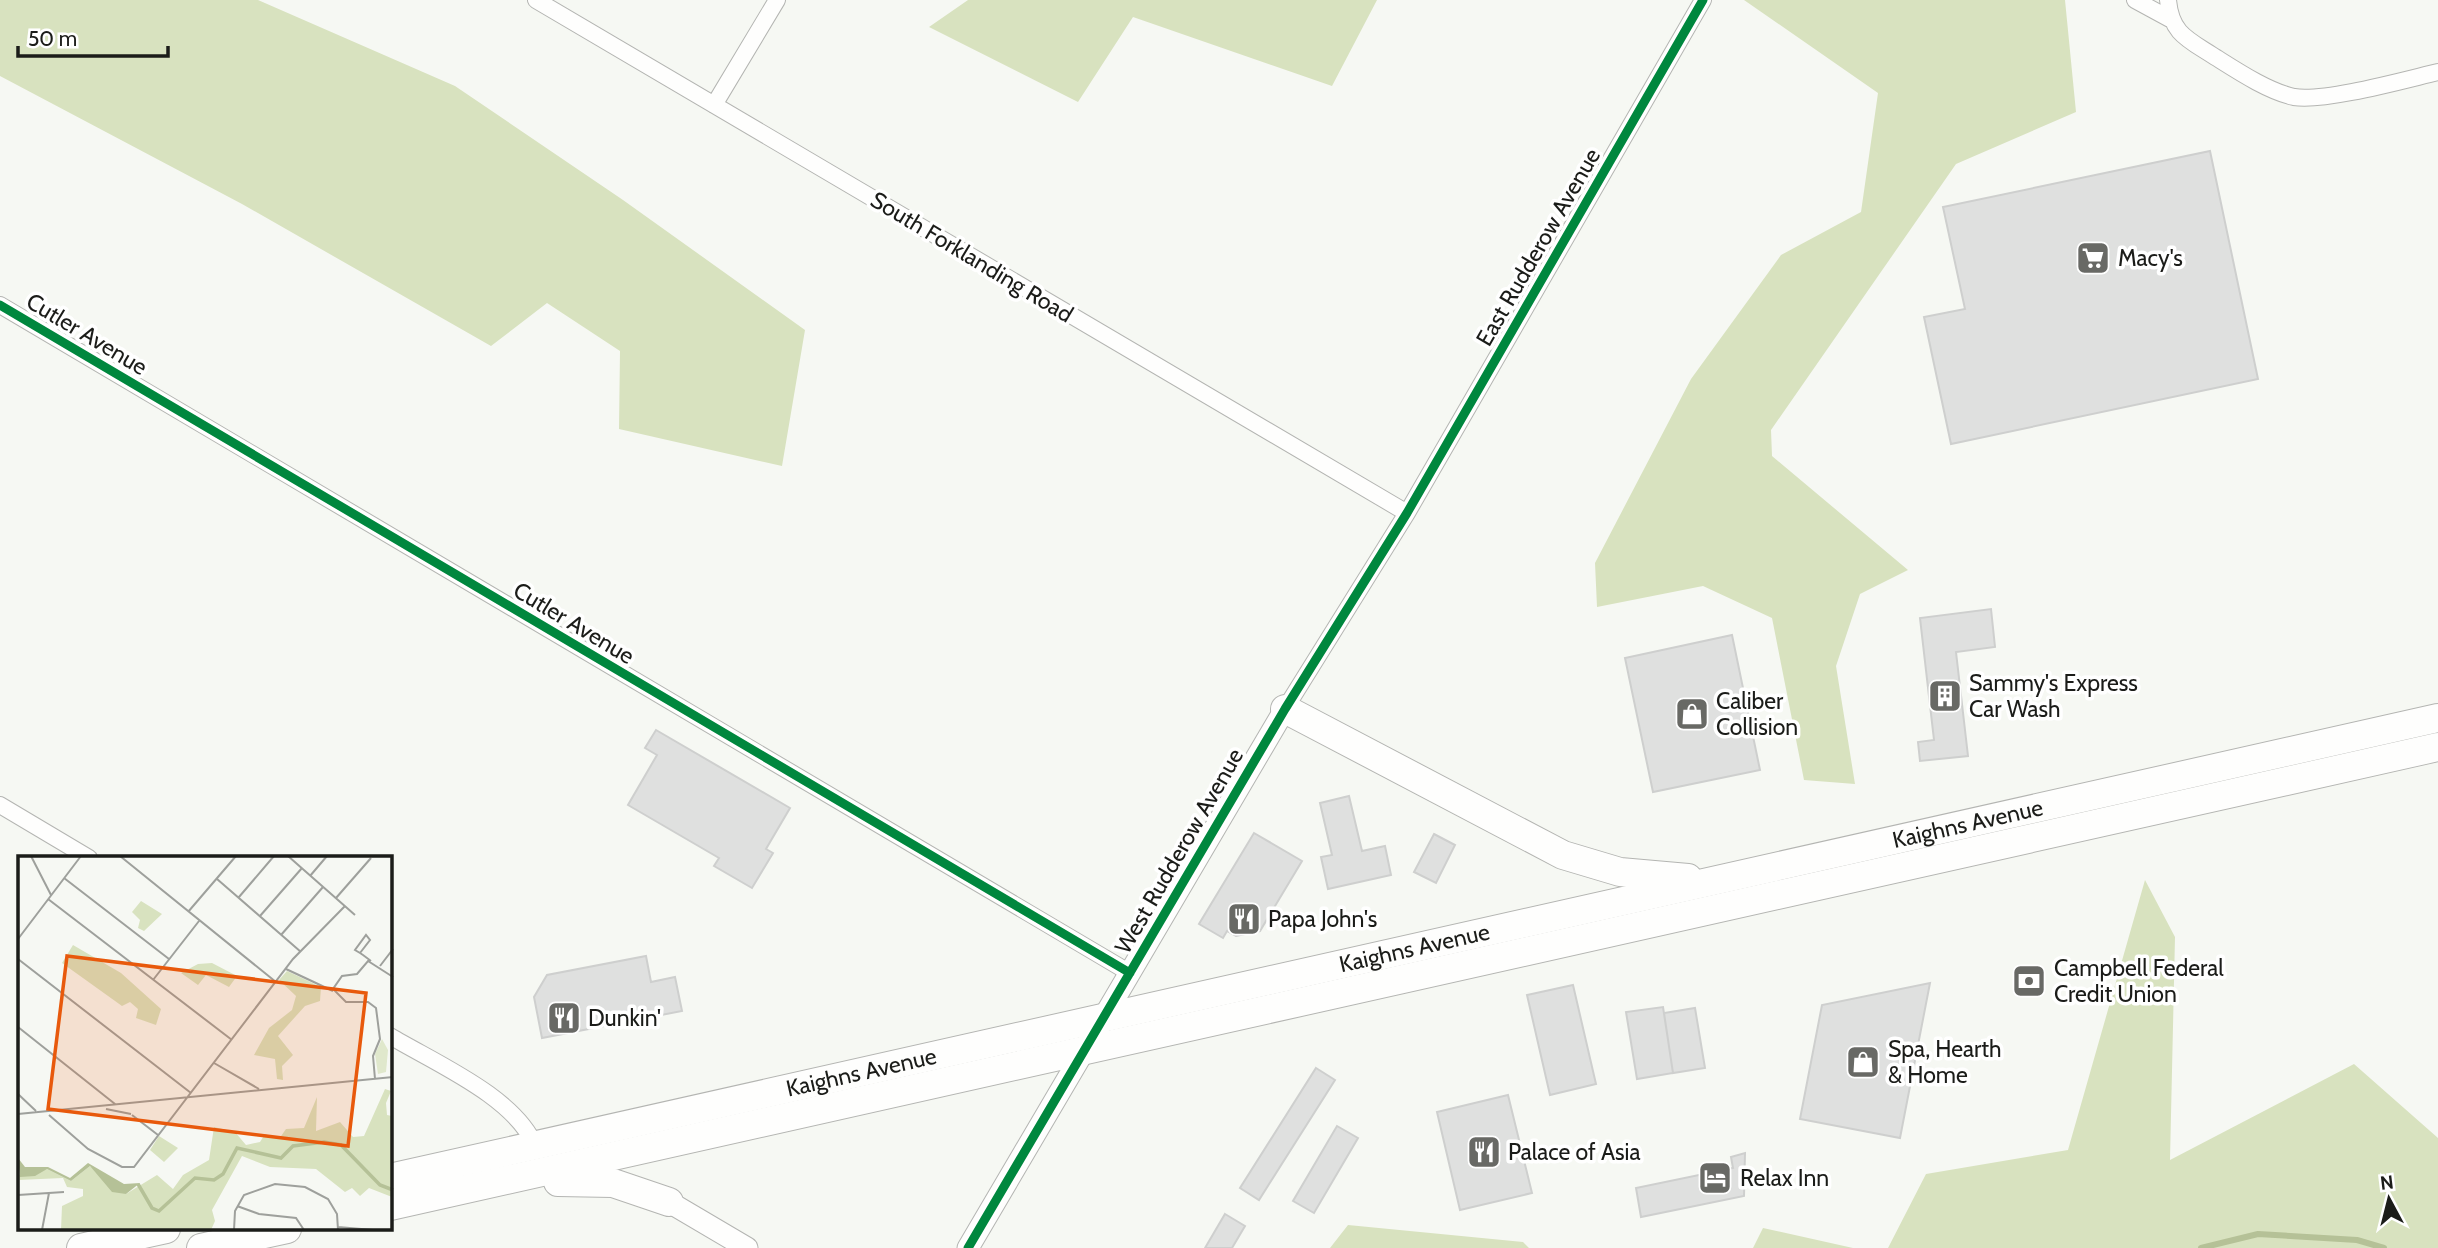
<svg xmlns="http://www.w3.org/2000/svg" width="2438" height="1248" viewBox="0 0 2438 1248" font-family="Cabin,sans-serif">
<rect width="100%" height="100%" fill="#f6f8f3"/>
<path fill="#d8e2bf" d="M0 0H258L455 86 623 200 805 330 782 466 619 429 620 351 547 303 491 346 242 204 0 76Z
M968 0H1377L1332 86 1133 17 1078 102 929 27Z
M1744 0H2065L2076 112 1956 164 1771 430 1772 456 1908 570 1860 594 1836 666 1855 784 1804 780 1772 618 1703 586 1597 607 1595 563 1691 379 1781 255 1861 212 1878 93Z
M2145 880 2175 937 2170 1160 2354 1064 2438 1138V1248H1888L1926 1174 2068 1150Z
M1348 1225 1523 1242 1529 1248H1330Z
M1763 1228 1853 1248H1753Z"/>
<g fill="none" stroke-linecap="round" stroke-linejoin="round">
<path stroke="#b5c197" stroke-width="6" d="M2201 1248 2258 1234 2357 1240 2384 1248"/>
</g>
<path fill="#dfe0df" stroke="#cecfce" stroke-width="2" d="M2210 151 2258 379 1951 444 1924 317 1965 309 1943 207Z
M1991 609 1995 647 1956 652 1968 756 1920 761 1918 742 1934 740 1920 618Z
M1732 635 1760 770 1653 792 1625 658Z
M656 730 790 808 766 849 773 853 752 888 714 866 719 858 628 805 657 755 645 748Z
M1349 796 1362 851 1385 846 1391 875 1328 889 1321 857 1332 855 1320 803Z
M1254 833 1302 861 1260 931 1236 936 1227 931 1223 938 1199 924Z
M1434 834 1455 845 1436 883 1414 872Z
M646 956 651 982 675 977 682 1011 542 1038 534 997 547 975Z
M1930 983 1900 1138 1800 1119 1822 1005Z
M1573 985 1596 1084 1550 1095 1527 995Z
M1663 1007 1673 1073 1637 1079 1626 1012Z
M1695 1008 1705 1068 1673 1073 1664 1013Z
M1316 1068 1335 1080 1259 1200 1240 1188Z
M1508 1095 1532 1193 1460 1210 1437 1112Z
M1337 1126 1358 1138 1314 1213 1293 1201Z
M1745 1153 1744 1196 1641 1217 1636 1188 1733 1168 1731 1157Z
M1225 1214 1245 1226 1232 1248H1205Z"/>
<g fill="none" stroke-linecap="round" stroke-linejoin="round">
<defs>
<path id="minor" d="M536 0 1407 513
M2135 0 2170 19
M2168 0C2171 33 2187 39 2212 55 2236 70 2267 91 2294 97 2325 102 2404 80 2438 72
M714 105 777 0
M0 305 1130 973
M1285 709 1407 513 1703 0
M0 805 89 858
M390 1036C435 1063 515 1097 535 1146"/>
<path id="tertiary" d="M669 1202 747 1248
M968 1248 1285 709"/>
<g id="trunk">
<path d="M1285 709 1563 855 1620 872 1688 878"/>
<path id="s1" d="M390 1178 2438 718"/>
<path d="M558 1182 613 1183 669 1202"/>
<path d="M390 1206 2438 747"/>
<path d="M81 1248 166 1229"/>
<path d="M201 1248 287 1229"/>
</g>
</defs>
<use href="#minor" stroke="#b4b5b2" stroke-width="18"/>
<use href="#tertiary" stroke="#b4b5b2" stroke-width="23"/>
<use href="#trunk" stroke="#b4b5b2" stroke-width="30"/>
<use href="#minor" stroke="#fefefd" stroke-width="16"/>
<use href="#tertiary" stroke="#fefefd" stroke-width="21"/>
<use href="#trunk" stroke="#fefefd" stroke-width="28"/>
<defs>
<path id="cycleway" d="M0 305 1130 973
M968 1248 1285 709 1407 513 1703 0"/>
</defs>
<use href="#cycleway" stroke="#fff" stroke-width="13"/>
<use href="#cycleway" stroke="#00873e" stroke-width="9"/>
</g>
<defs>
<symbol id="supermarket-square" viewBox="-11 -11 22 22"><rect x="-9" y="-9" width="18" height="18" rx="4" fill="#686965" stroke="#fff"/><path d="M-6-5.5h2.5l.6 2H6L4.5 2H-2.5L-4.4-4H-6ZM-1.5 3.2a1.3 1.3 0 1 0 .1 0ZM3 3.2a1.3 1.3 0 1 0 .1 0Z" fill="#fff"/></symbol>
<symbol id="building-square" viewBox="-11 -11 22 22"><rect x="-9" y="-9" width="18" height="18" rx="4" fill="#686965" stroke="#fff"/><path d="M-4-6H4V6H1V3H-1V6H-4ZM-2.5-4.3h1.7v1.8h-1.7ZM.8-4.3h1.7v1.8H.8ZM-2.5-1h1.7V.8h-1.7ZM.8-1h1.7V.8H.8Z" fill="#fff"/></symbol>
<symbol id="shop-square" viewBox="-11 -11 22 22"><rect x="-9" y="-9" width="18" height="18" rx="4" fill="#686965" stroke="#fff"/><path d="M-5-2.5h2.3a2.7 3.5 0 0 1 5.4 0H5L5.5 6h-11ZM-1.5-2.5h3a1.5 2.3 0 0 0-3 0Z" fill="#fff"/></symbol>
<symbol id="restaurant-square" viewBox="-11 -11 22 22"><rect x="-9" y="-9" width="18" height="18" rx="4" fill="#686965" stroke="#fff"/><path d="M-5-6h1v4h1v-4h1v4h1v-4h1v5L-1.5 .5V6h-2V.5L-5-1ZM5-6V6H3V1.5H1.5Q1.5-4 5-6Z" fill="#fff"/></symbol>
<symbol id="bank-square" viewBox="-11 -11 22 22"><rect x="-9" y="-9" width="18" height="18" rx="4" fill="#686965" stroke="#fff"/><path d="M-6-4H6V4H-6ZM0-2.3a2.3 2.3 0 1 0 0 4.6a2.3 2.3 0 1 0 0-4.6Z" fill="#fff"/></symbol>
<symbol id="hotel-square" viewBox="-11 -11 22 22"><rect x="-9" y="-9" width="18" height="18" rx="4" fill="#686965" stroke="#fff"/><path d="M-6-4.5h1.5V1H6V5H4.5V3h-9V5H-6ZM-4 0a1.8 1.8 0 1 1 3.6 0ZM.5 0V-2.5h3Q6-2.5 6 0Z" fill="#fff"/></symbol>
</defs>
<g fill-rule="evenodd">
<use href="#supermarket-square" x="2074" y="239" width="38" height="38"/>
<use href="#building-square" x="1926" y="677" width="38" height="38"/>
<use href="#shop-square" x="1673" y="695" width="38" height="38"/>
<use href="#restaurant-square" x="1225" y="900" width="38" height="38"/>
<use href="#bank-square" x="2010" y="962" width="38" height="38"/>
<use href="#restaurant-square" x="545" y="999" width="38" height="38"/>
<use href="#shop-square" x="1844" y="1043" width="38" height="38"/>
<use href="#restaurant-square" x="1465" y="1133" width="38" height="38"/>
<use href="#hotel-square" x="1696" y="1159" width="38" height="38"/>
</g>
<g text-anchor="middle" stroke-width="7" stroke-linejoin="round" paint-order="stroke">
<g font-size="23" fill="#1b1c19" stroke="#fff">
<text transform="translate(1538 247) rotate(-60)" y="8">East Rudderow Avenue</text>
<text transform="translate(972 257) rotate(31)" y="8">South Forklanding Road</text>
<text transform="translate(87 334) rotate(31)" y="8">Cutler Avenue</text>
<text transform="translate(574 623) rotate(31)" y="8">Cutler Avenue</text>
<text dy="8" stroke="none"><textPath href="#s1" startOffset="1617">Kaighns Avenue</textPath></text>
<text transform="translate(1179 851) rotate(-60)" y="8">West Rudderow Avenue</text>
<text dy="8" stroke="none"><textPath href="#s1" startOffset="1050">Kaighns Avenue</textPath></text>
<text dy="8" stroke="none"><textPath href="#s1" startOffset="483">Kaighns Avenue</textPath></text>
</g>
<g font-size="23" fill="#1b1c19" stroke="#fff" text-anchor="start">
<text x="2118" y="266">Macy's</text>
<text x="1969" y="691">Sammy's Express<tspan x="1969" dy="26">Car Wash</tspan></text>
<text x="1716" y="709">Caliber<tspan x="1716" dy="26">Collision</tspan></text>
<text x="1268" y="927">Papa John's</text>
<text x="2054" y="976">Campbell Federal<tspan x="2054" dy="26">Credit Union</tspan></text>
<text x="588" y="1026">Dunkin'</text>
<text x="1888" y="1057">Spa, Hearth<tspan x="1888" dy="26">&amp; Home</tspan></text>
<text x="1508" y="1160">Palace of Asia</text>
<text x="1740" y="1186">Relax Inn</text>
</g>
</g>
<g transform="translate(18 856)">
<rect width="374" height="374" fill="#f6f8f3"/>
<path d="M364 183 370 194 368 216 360 218 357 198Z" fill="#e0e8cc"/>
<path d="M123 45 144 58 126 75 120 72 122 64 114 56ZM55 89 103 117 143 153 138 169 118 162 120 153 112 146 104 150 44 107ZM194 107 219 120 211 131 188 119 180 129 163 117 180 108ZM269 115 303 131 302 145 287 150 260 180 275 199 264 210 265 224 259 223 257 203 236 199 251 172 274 154 278 140 261 124ZM367 233 373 235 368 247 369 259 374 260V341L351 332 342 340 334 332 327 336 298 313 252 311 224 300 194 354 197 365 193 374H43L44 350 65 340V333L49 331 45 322 0 324V319L29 313 53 325 72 310 108 338 139 319 155 333 165 319 191 304 196 271 217 276 228 289 242 286 247 278 261 283 268 273 286 272 299 241 298 275 322 266 335 281 346 280ZM141 280 160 292 146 306 132 294Z" fill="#d8e2bf"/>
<path d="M0 302 7 311H30L52 322 70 307 106 328 122 327 108 338 94 336 72 310 53 325 29 313 17 320 2 321Z" fill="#b5c197"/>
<path fill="none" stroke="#b5c197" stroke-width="3.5" d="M120 328 134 352 141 355 177 322 196 324 205 318 219 292 263 302 275 290 306 286 323 289 362 329 375 334"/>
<path fill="none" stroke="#9ea09c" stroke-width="2" d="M13 0 33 39M102 0 258 126M270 0 337 59M292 20 309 0M46 22 151 103M199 23 283 96M221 41 256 0M318 42 353 2M30 43 214 184M170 56 218 0M242 60 284 12M263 79 305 31M0 83 63 0M342 97 352 84 348 79 337 94 342 97 345 99 353 105M0 103 173 237M362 110 375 93M268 113 315 135M135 124 181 65M0 171 97 248M196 207 241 233M357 223 355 200 362 183 358 152 350 146H328L315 133 324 120 339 118 350 105 375 121M0 238 18 255M88 253 113 258M0 258 375 221M31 259 70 293 104 311H116L275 103 327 50M114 259 140 279M0 339 46 336M219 350 241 358 278 362 286 374M320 371 355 374M24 374 31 337M216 374 217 355 226 339 257 328 287 331 310 343 319 358 320 374"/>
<path fill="#e8590c" fill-opacity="0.15" stroke="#e8590c" stroke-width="3.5" d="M49 100 348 137 330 290 30 253Z"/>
<rect width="374" height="374" fill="none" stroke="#1b1c19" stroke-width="3.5"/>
</g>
<g transform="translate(2389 1199) rotate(353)" stroke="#ffffff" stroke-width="5" paint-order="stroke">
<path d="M0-5L12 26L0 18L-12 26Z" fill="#1b1c19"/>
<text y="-10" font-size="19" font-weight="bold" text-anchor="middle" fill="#1b1c19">N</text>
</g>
<path d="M18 46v10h150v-10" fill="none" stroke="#1b1c19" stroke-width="3.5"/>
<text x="28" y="46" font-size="21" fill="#1b1c19" stroke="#ffffff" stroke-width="5" paint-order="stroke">50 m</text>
</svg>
